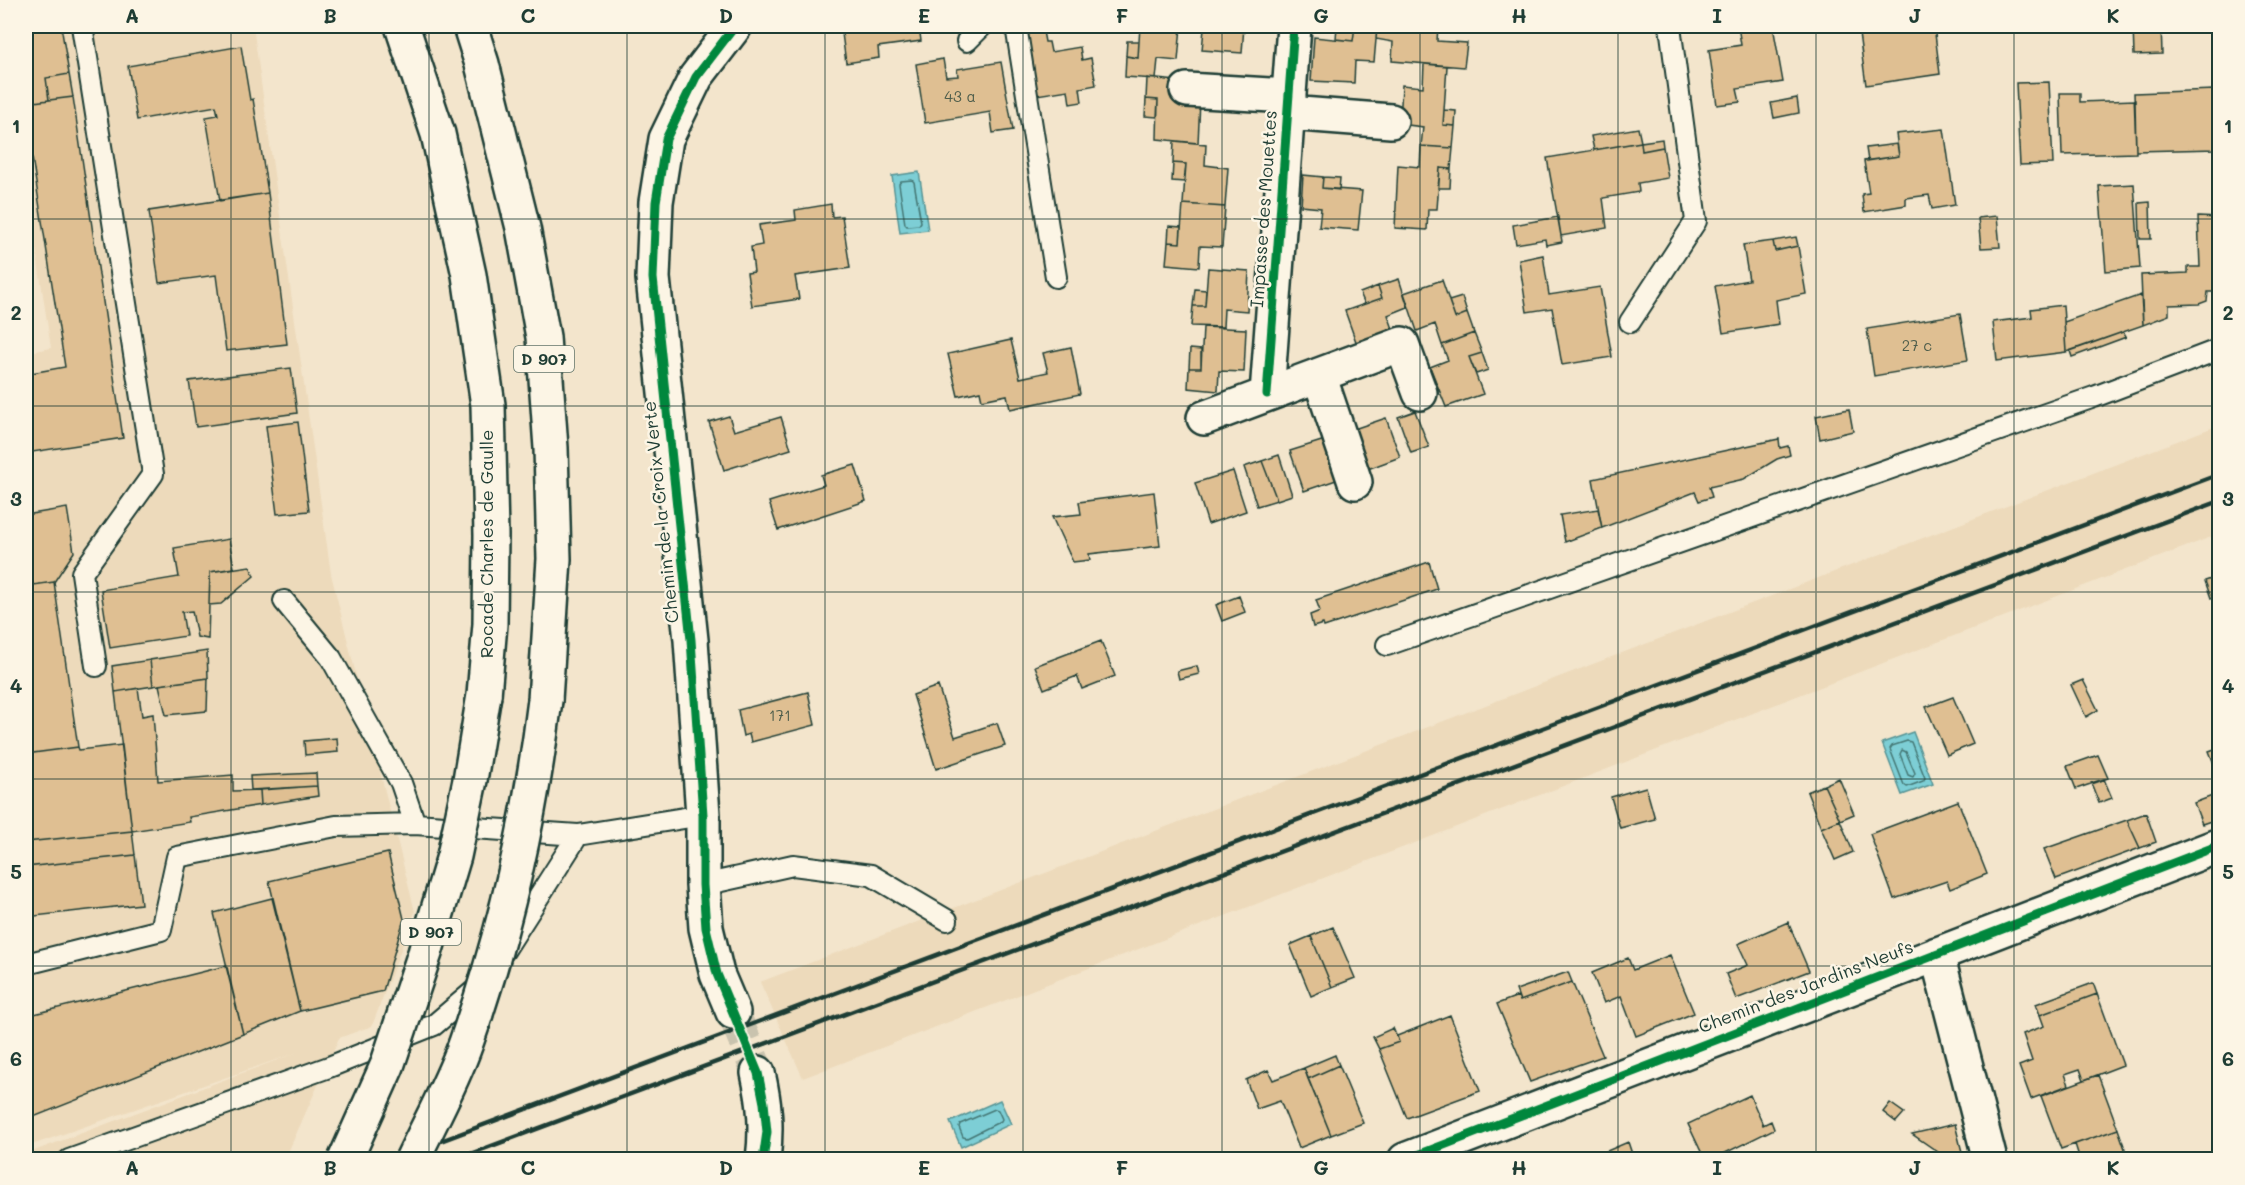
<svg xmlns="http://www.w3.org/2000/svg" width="2245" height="1185" viewBox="0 0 2245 1185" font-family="Mali,sans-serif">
<rect width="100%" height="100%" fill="#f3e5cc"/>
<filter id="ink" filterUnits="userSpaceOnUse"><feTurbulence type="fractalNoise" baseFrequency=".0167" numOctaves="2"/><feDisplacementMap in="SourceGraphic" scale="12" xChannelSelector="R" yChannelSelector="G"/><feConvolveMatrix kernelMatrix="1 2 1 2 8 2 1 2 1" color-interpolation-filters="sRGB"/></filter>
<g filter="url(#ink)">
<path fill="#eddabb" d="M26 26H253L331 574 415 912 372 1026 339 1038 285 1159H26V1154L296 1053 26 1147V353L51 348 26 183Z
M2219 425V534L803 1078 760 982Z"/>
<path fill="#7dced5" stroke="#579495" stroke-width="1.5" d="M919 172 928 230 900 233 892 176Z
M1913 732 1933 784 1902 795 1882 743Z
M1000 1100 1011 1124 961 1147 950 1122Z"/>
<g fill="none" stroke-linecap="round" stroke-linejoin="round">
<path stroke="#457774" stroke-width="1.5" d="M912 180 914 182 921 222 919 225 907 226 905 224 899 184 901 181Z
M1907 741 1911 742 1925 778 1923 781 1907 787 1904 785 1890 749 1892 746Z
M1902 750 1906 752 1915 773 1913 777 1908 775 1900 754Z
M995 1109 998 1110 1002 1119 1001 1121 967 1138 963 1137 959 1127 960 1124Z"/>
</g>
<path fill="#dfbf92" stroke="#1f3d34" stroke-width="1.5" d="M26 26H61L69 74 46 78 49 100 26 103Z
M841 26H919L921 41 878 47 879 58 846 63Z
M1025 26H1042L1045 42H1049L1051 52 1080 47 1082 60 1091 58 1096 85 1080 88 1082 102 1070 104 1068 90 1037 95Z
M1140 26H1181L1178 61 1158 59 1156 79 1125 77 1126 56 1138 58Z
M1181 26H1244L1242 53 1202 50 1204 29Z
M1337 26H1355L1353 41 1336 39Z
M1355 26 1377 28 1374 62 1355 61 1354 83 1311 81 1314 37 1353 41Z
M1377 26H1438L1437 41 1467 43 1464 67 1392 61 1393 42 1376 39Z
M1738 26H1773L1783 82 1737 89 1740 102 1717 105 1709 50 1741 45Z
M1858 26H1934L1940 74 1866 85Z
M2133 26H2161L2162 54 2134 55Z
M1127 41H1139L1138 58 1126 56Z
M241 46 250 100 253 99 268 193 220 201 206 117 218 115 216 106 137 120 128 66Z
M943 59 946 77 958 76 957 69 1001 62 1013 130 993 133 990 112 925 123 916 64Z
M1424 64 1447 66 1443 125 1455 126 1453 148 1421 146 1423 127 1400 124 1402 85 1423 87Z
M69 74 73 97 49 100 46 78Z
M1147 78 1177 81 1200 101 1198 143 1157 139 1158 100 1146 99Z
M2049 82 2053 164 2020 165 2016 83Z
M2214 90 2216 149 2136 151 2134 93Z
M2060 93H2080V102L2135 100 2136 153 2062 155Z
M73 97 123 438 26 453V374L65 367 26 119V103Z
M1797 98 1799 113 1774 118 1771 103Z
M1146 99 1158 100 1157 117 1145 116Z
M1444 110 1456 111 1455 126 1443 125Z
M1638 128 1641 142 1594 150 1591 136Z
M1944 129 1955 205 1932 209 1929 195 1906 198V205L1864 212 1862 194 1869 193 1864 161 1899 156 1896 134Z
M1662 139 1663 147 1642 151 1641 142Z
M1174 141 1206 144 1205 165 1228 168 1225 207 1183 204 1186 164 1173 163Z
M1641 142 1642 151 1663 147 1668 178 1638 183 1639 192 1603 198 1607 228 1561 236 1547 158Z
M1897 144 1899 156 1868 161 1866 148Z
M1421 146 1453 148 1451 169 1440 168 1437 209H1428L1427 230 1395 228 1398 165 1420 167Z
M1173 163 1186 164 1184 182 1172 181Z
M1440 168 1451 169 1450 188H1438Z
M1303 175 1323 177 1322 188 1362 191 1358 230 1319 227 1321 208 1301 206Z
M1323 177 1340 178 1339 190 1322 188Z
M2134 184 2140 268 2106 271 2099 186Z
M268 193 287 344 226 351 216 275 159 283 149 211Z
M2150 202 2151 239H2140L2139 203Z
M831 204 832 217 842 216 850 268 795 276 799 299 752 306 747 273 754 272 751 247 762 245 759 225 796 220 795 210Z
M1183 204 1225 207 1222 247 1200 246 1199 267 1166 264 1168 242 1180 243Z
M1997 216 2000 247 1981 248 1978 218Z
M1558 217 1562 242 1546 245 1545 239 1516 244 1513 225Z
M2198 217 2220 218V292H2208L2207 301 2199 304 2169 305V315L2143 325 2141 275 2188 273V267H2200Z
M1169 226 1181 227 1180 243 1168 242Z
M1796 237 1798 246 1775 251 1773 241Z
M1773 241 1775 251 1798 246 1806 294 1776 300 1779 324 1723 333 1715 286 1749 280 1743 245Z
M1543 255 1549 295 1600 287 1612 357 1562 365 1552 308 1527 312 1519 260Z
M1208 268 1249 271 1247 311 1224 309 1223 327 1191 326 1193 306H1205Z
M1399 279 1408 307 1388 315 1396 337 1359 350 1345 311 1382 298 1378 286Z
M1442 280 1455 318 1467 313 1474 333 1442 345 1435 324 1417 331 1404 293Z
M1378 286 1382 298 1365 304 1360 293Z
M1195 289 1206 290 1205 306H1193Z
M2141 295 2143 325 2066 352 2064 322Z
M1462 297 1467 313 1455 318 1449 301Z
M2063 305 2066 352 1997 361 1993 322 2032 317 2031 309Z
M1960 314 1968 360 1874 376 1867 329Z
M1203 327 1246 329 1244 372 1219 371 1218 391 1188 388 1189 368H1201Z
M2123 332 2126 337 2072 357 2070 351Z
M1474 333 1482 353 1469 357 1483 394 1446 407 1430 367 1448 360 1442 345Z
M1011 340 1020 378 1048 372 1043 353 1071 347 1080 394 1010 409 1007 395 982 400 980 391 958 396 948 354Z
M1190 349 1201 350V368H1189Z
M1482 353 1488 370 1476 374 1469 357Z
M291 368 297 413 196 427 189 381Z
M1849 409 1853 431 1820 439 1816 416Z
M1415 411 1429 447 1411 453 1398 417Z
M729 416 734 431 781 417 791 449 724 470 709 422Z
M1386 418 1400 457 1365 470 1351 430Z
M298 422 309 511 277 514 266 426Z
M1328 439 1342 478 1304 491 1290 451Z
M1779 439 1780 448 1788 446 1790 455 1777 459 1744 479 1709 487 1712 497 1699 501 1695 492 1602 528 1593 479Z
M1279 455 1292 495 1277 500 1262 461Z
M1262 461 1277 500 1257 506 1244 467Z
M855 465 866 501 778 530 769 502 824 485 821 475Z
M1233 471 1246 511 1208 524 1195 483Z
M1154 492 1160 546 1089 554 1090 560 1073 562 1052 517 1081 514 1079 502Z
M67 508 74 552 54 582 33 585 26 546V515Z
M1598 509 1602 528 1565 542 1560 515Z
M229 539 234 568 210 572 208 639 197 637 192 611 182 612 186 636 110 648 101 590 179 577 174 548Z
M26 546 33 585 26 586Z
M1429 562 1437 589 1324 627 1323 624 1313 627 1310 615 1320 611 1316 600Z
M250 566 254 576 221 604 209 605 210 572Z
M2220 576V595L2211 598 2205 581Z
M54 582 78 747 26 754V586Z
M1239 596 1245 612 1222 621 1216 605Z
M1101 641 1115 676 1082 689 1077 676 1044 689 1035 666Z
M207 651 208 678 153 686 150 660Z
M150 660 153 686 115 692 112 666Z
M1197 666 1199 674 1179 679 1177 671Z
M208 678 207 711 166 715 159 685Z
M2083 680 2098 710 2086 717 2071 685Z
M938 686 955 737 997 723 1005 746 936 769 913 695Z
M138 688 142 716 153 714 158 781 233 775V791L260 790 261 805 189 817 190 822 132 831 115 692Z
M808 692 815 725 751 742 749 734 743 736 738 710Z
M1953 697 1973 744 1947 755 1926 707Z
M337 738 338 752 305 755 304 741Z
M122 745 132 831 26 842V754L78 747 79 750Z
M2220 747V779L2209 751Z
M2098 755 2108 778 2076 789 2067 766Z
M316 773 317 786 251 790 250 776Z
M1839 778 1854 814 1840 820 1824 785Z
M2104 779 2112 798 2099 803 2091 783Z
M1824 785 1840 820 1821 828 1807 792Z
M317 786 318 796 261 805 260 790Z
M1646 787 1655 819 1620 828 1611 797Z
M2220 793V818L2202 824 2194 803Z
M1958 801 1987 874 1950 889 1947 881 1894 899 1870 834Z
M2146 813 2156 842 2140 848 2127 820Z
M1840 820 1853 852 1835 860 1821 828Z
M2127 820 2140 848 2056 879 2044 849Z
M132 831 135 855 26 867V842Z
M388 853 404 919 383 991 300 1011 269 881Z
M135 855 141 904 26 917V867Z
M272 898 300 1011 243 1034 214 913Z
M1788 922 1809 971 1736 999 1726 974 1748 965 1738 944Z
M1333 927 1355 978 1332 987 1311 936Z
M1311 936 1332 987 1311 996 1290 945Z
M1670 955 1694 1013 1636 1036 1621 996 1604 1003 1592 973 1628 958 1633 970Z
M226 966 243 1034 26 1120V1016Z
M1568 972 1572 982 1520 1001 1516 990Z
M1572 982 1603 1056 1530 1082 1497 1004 1518 996 1520 1001Z
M2093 983 2097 994 2040 1015 2036 1004Z
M2097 994 2123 1065 2084 1080 2080 1069 2065 1074 2069 1085 2031 1099 2019 1066 2032 1061 2023 1034 2044 1026 2040 1015Z
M1450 1015 1480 1091 1407 1118 1379 1049 1399 1042 1397 1036Z
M1393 1028 1399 1042 1379 1049 1373 1037Z
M1335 1055 1339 1065 1308 1079 1304 1068Z
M1339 1065 1363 1123 1331 1135 1308 1079Z
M1304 1068 1331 1135 1299 1148 1280 1101 1257 1109 1246 1080 1268 1070 1273 1080Z
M2098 1075 2118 1129 2061 1149 2041 1096Z
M1750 1095 1763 1125 1771 1121 1774 1129 1711 1160H1705L1688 1124Z
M1890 1103 1904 1113 1896 1122 1883 1112Z
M1955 1124 1964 1160H1953V1157L1942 1158 1938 1152 1912 1134Z
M2118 1129 2129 1160H2080L2075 1144Z
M1628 1142 1634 1160H1586Z"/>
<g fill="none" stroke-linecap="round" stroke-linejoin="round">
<path stroke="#c9c3ae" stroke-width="33" stroke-dasharray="33 16" stroke-linecap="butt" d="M733 1012 758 1073"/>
<defs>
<path id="service" d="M82 26 153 474 82 573 96 666
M1016 26 1056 277
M967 41 982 26
M1630 322 1696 221 1670 26
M284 601 331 658 401 783 415 824
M1387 645 2094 397 2220 349
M703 885 793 865 871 875 947 920
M504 951 578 835
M26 964 161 930 177 857 336 826 415 824 578 835 703 815
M69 1160 329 1067 434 1025 481 985"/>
<path id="minor" d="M1187 90 1289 96
M1288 113 1391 121
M1319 375 1355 482
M1267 394 1294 26
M1204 418 1402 344 1420 393
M1937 954 1990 1160
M733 1012 717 974 706 928 703 885V815L691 640 653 278 656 202 666 139 696 77 735 26
M758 1073C765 1105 767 1127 763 1160
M1405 1160 2220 845"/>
<path id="trunk" d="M402 26 438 134 469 275 488 405 491 535 490 624 484 695
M470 26 482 64 523 228 543 337 551 448 554 559 545 700"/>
</defs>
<use href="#service" stroke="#1f3d34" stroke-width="24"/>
<use href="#minor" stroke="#1f3d34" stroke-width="38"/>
<use href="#trunk" stroke="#1f3d34" stroke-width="38"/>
<use href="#service" stroke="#fcf5e5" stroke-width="20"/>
<use href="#minor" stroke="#fcf5e5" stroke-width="33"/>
<use href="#trunk" stroke="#fcf5e5" stroke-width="33"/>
<path stroke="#1f3d34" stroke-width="4.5" d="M390 1160 2220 474
M454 1160 2220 501"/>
<defs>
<path id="trunk-bridge" d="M345 1160 387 1066 425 953 454 856 470 780 484 695
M412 1160C430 1122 452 1083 466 1043 505 932 531 816 545 700"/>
</defs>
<use href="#trunk-bridge" stroke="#1f3d34" stroke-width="38" stroke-linecap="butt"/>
<use href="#trunk-bridge" stroke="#fcf5e5" stroke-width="33"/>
<defs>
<path id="cycleway" d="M735 26 696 77 666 139 656 202 653 278 691 640 703 815V885L706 928 717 974 758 1073 764 1103 767 1132 763 1160
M1267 394 1294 26
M1405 1160 2220 845"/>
</defs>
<use href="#cycleway" stroke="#fcf5e5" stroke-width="13"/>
<use href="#cycleway" stroke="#00873e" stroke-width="9"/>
</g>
</g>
<path fill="none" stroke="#1f3d34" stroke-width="1.5" stroke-opacity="0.55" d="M231 26V1160M429 26V1160M627 26V1160M825 26V1160M1023 26V1160M1222 26V1160M1420 26V1160M1618 26V1160M1816 26V1160M2014 26V1160M26 219H2220M26 406H2220M26 592H2220M26 779H2220M26 966H2220"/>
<g text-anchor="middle" stroke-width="5" stroke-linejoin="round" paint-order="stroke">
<g font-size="15" fill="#4f5e4c">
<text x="960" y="102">43 a</text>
<text x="1917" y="351">27 c</text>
<text x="780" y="721">171</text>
</g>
<g fill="#fcf5e5" stroke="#617469" stroke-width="1.5">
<rect x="514" y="346" width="60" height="26" rx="4.5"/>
<rect x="401" y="919" width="60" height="26" rx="4.5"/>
</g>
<g font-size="16" font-weight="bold" fill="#1f3d34">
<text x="544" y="365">D 907</text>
<text x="431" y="938">D 907</text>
</g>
<g font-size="18" fill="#1f3d34" stroke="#fcf5e5">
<text transform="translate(1264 209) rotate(-86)" y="6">Impasse des Mouettes</text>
<text transform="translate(661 512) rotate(-96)" y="6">Chemin de la Croix Verte</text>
<text transform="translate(487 544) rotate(-90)" y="6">Rocade Charles de Gaulle</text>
<text transform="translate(1806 987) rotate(-21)" y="6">Chemin des Jardins Neufs</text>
</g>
</g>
<rect width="2245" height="1185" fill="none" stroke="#fcf5e5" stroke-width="66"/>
<rect x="33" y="33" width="2179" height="1119" fill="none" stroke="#1f3d34" stroke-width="2"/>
<g font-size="20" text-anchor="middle" font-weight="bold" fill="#1f3d34">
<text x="132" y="23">A</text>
<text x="330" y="23">B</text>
<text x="528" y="23">C</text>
<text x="726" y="23">D</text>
<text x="924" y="23">E</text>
<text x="1122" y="23">F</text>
<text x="1321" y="23">G</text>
<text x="1519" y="23">H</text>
<text x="1717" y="23">I</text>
<text x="1915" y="23">J</text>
<text x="2113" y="23">K</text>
<text x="16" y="133">1</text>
<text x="2228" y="133">1</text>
<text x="16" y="320">2</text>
<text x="2228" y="320">2</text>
<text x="16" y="506">3</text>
<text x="2228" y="506">3</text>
<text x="16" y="693">4</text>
<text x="2228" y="693">4</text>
<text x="16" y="879">5</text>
<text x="2228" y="879">5</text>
<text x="16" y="1066">6</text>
<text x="2228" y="1066">6</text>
<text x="132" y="1175">A</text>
<text x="330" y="1175">B</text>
<text x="528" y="1175">C</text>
<text x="726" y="1175">D</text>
<text x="924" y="1175">E</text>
<text x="1122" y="1175">F</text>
<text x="1321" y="1175">G</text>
<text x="1519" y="1175">H</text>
<text x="1717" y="1175">I</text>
<text x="1915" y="1175">J</text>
<text x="2113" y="1175">K</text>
</g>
</svg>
